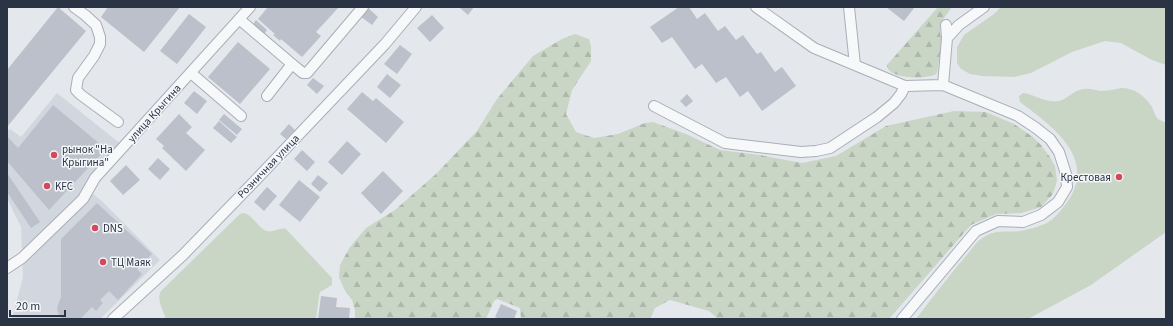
<svg xmlns="http://www.w3.org/2000/svg" width="1173" height="326" viewBox="0 0 1173 326" font-family="'Source Sans 3',sans-serif">
<defs>
<pattern id="forest-firs" width="22" height="20" patternUnits="userSpaceOnUse"><rect width="22" height="20" fill="#c9d6c5"/><path d="M5 1l3.5 6h-7zM16 11l3.5 6h-7z" fill="#adb8ab"/></pattern>
</defs>
<rect width="100%" height="100%" fill="#e4e7ec"/>
<path fill="#d2d6de" d="M57 93 122 145 86 188 103 202 160 260 100 319H12L23 277 21 227 7 198V131L10 129 21 137Z"/>
<path fill="#c9d6c5" d="M1001 7H1166V65L1152 60 1121 43 1105 41 1072 52 1031 73 1014 77 982 76 970 74 961 69 957 63V47L964 35 994 14Z
M1121 88C1135 88 1145 96 1152 107 1154 111 1155 116 1158 119 1160 120 1164 122 1166 123V232L1091 285 1028 319H916C932 298 948 277 965 257 970 252 975 243 981 239 996 228 1006 233 1021 231 1029 229 1038 227 1045 224 1054 220 1064 207 1070 198 1095 155 1050 125 1020 102L1019 96 1023 93C1036 95 1045 103 1059 101 1068 99 1073 90 1084 89 1089 88 1094 90 1100 91 1107 91 1114 90 1121 88Z
M244 213C254 216 258 228 267 231 273 233 280 227 286 229L332 278V285L320 292 319 296 316 319H166C163 310 156 299 161 291L240 214Z"/>
<path fill="url(#forest-firs)" d="M938 7H952L941 22 940 33 942 41 937 73C931 80 887 80 887 65Z
M575 34 589 39 591 46V61L572 90 566 114 576 132 594 138 618 134 645 123 653 122 686 134 720 150 760 155 802 163 836 156 886 126 954 111 986 112 1014 124 1033 137 1041 145 1050 157 1055 166 1057 181 1053 194 1041 207 1022 213 996 214 971 225 889 319H718L709 311 670 300 655 308 650 319H521L520 308 497 299 494 301 486 319H355V310L352 300 344 289 339 277 340 265 350 247 366 228 395 210 437 173 477 131 497 99 533 56 562 39Z"/>
<path fill="#bbc0ca" d="M58 7 86 31 7 127V70Z
M108 7H180L144 52 101 17Z
M268 7H339L316 32 321 36 302 57 281 39 280 41 273 35 275 34 258 19Z
M367 7 378 17 372 25 360 16Z
M459 7H474L468 15Z
M679 7H689L697 19 705 13 718 31 725 26 736 40 743 35 757 54 761 52 775 72 782 67 796 86 762 111 748 91 740 97 726 77 716 83 702 64 695 69 672 37 662 43 650 27Z
M886 7H915L904 21Z
M189 14 206 27 177 64 160 51Z
M432 15 444 28 430 42 417 28Z
M256 20 267 30 262 37 251 27Z
M238 42 270 69 240 104 208 77Z
M400 45 412 54 397 74 384 64Z
M387 74 401 85 390 98 377 87Z
M313 78 324 86 317 94 307 85Z
M194 91 207 101 197 114 184 103Z
M362 92 373 101 376 98 404 122 386 143 347 109Z
M687 94 693 101 686 107 680 101Z
M53 105 106 149 49 210 7 161V136L18 148Z
M179 114 192 127 186 133 205 150 186 171 162 148 164 146 156 139Z
M224 114 242 129 237 135 219 120Z
M219 121 237 137 231 143 213 128Z
M289 124 295 130 286 139 280 134Z
M347 141 361 154 342 175 328 162Z
M302 150 315 162 307 171 294 159Z
M158 158 170 169 160 180 148 169Z
M126 165 140 180 123 195 110 181Z
M383 171 403 191 381 214 361 193Z
M7 173 40 222 31 228 7 192Z
M318 175 328 183 320 192 311 184Z
M299 180 320 197 300 222 279 205Z
M267 187 277 196 264 211 254 202Z
M97 203 152 254 137 269 142 274 118 300 109 291 100 300 103 303 96 311 92 307 80 319H63L61 317 58 313 57 308 61 297V239Z
M321 296 337 298 336 307 350 308 349 319H318Z
M501 304 517 311 514 319H500L495 317Z"/>
<g fill="none" stroke-linecap="round" stroke-linejoin="round">
<defs>
<path id="lane" d="M74 7 85 15 96 25 100 37V44L94 56 78 78 76 90 81 95 118 122
M756 7 814 48 905 86 943 85 1018 116 1036 128 1050 139 1059 152 1066 174 1067 187 1058 202 1041 215 1023 222 998 221 976 231 902 319
M849 7 855 65
M239 19 292 64 303 73H307L363 7
M947 38 959 25 984 7
M191 73 241 116
M943 85 947 38 946 25
M267 96 292 64
M654 106 725 143 784 150 801 152 816 151 830 148 877 117 894 103 901 94 905 86
M7 268 22 258 83 199 95 178 250 7
M113 319 183 255 248 188 385 44 416 7"/>
</defs>
<use href="#lane" stroke="#a9aeb7" stroke-width="12"/>
<use href="#lane" stroke="#f7f8fa" stroke-width="10"/>
</g>
<g fill="#d1495b" stroke="#f4f6f9" stroke-width="1.5">
<circle cx="54" cy="155" r="4"/>
<circle cx="1119" cy="177" r="4"/>
<circle cx="47" cy="186" r="4"/>
<circle cx="95" cy="228" r="4"/>
<circle cx="103" cy="262" r="4"/>
</g>
<g text-anchor="middle" stroke-width="3" stroke-linejoin="round" paint-order="stroke">
<g font-size="11" fill="#2b3445" stroke="#f4f6f9">
<text transform="translate(154 113) rotate(-48)" y="4">улица Крыгина</text>
<text transform="translate(268 166) rotate(-46)" y="4">Розничная улица</text>
</g>
<g font-size="11" fill="#2b3445" stroke="#f4f6f9" text-anchor="start">
<text x="62" y="153">рынок "На<tspan x="62" dy="13">Крыгина"</tspan></text>
<text x="1111" y="181" text-anchor="end">Крестовая</text>
<text x="55" y="190">KFC</text>
<text x="103" y="232">DNS</text>
<text x="111" y="266">ТЦ Маяк</text>
</g>
</g>
<rect width="1173" height="326" fill="none" stroke="#2b3445" stroke-width="16"/>
<path d="M10 310v6h55v-6" fill="none" stroke="#2b3445" stroke-width="2"/>
<text x="16" y="310" font-size="12" fill="#2b3445" stroke="#f4f6f9" stroke-width="3" paint-order="stroke">20 m</text>
</svg>
